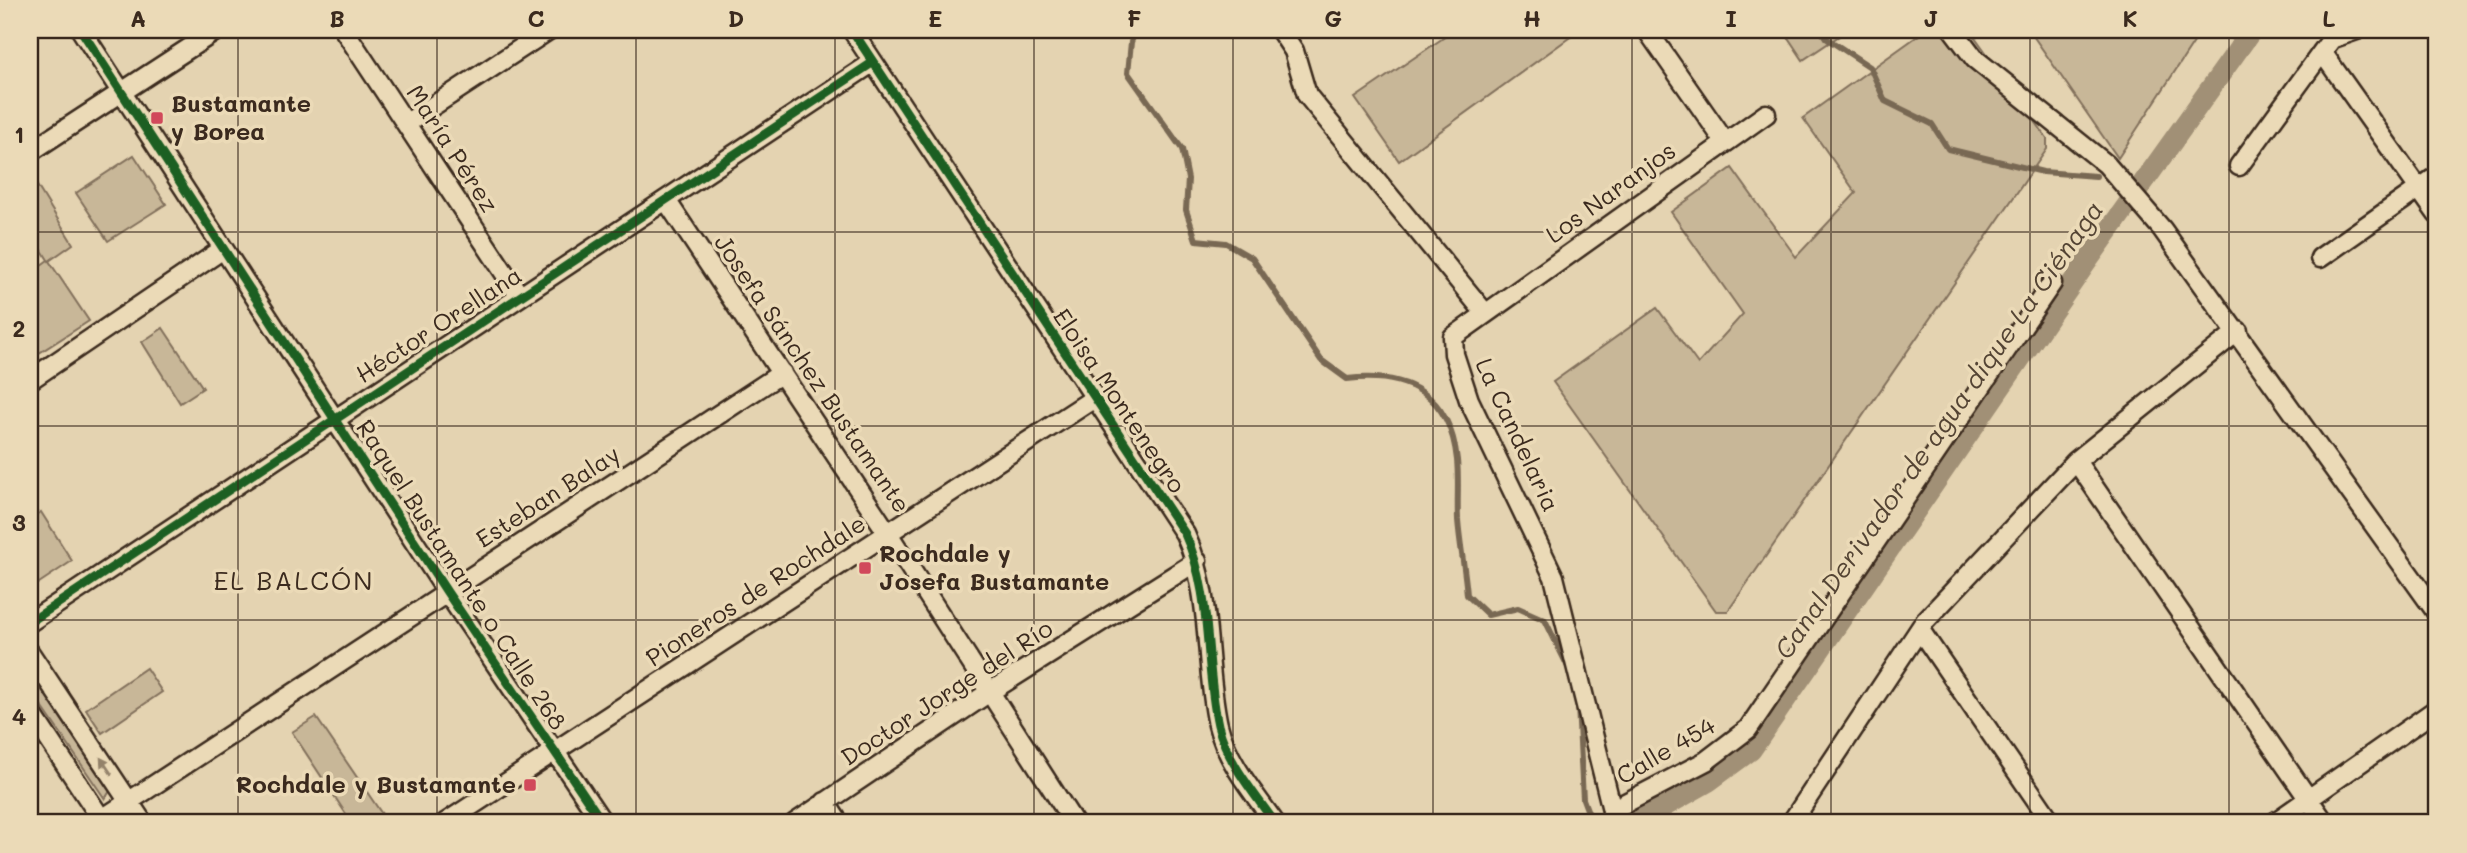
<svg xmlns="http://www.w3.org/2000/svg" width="2467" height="853" viewBox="0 0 2467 853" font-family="Mali,sans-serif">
<rect width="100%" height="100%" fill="#e4d3b1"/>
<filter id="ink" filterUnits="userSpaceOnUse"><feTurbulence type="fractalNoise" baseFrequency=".0143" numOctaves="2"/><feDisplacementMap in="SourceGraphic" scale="14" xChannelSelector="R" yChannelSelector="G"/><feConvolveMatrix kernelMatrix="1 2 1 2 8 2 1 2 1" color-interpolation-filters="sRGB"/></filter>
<g filter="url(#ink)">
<path fill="#c8b798" stroke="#82705b" stroke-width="2" d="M1455 30H1580L1399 161 1355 98Z
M1783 30H1834L1839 36 1803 60Z
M1926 30H1970L2047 138V149L1728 611H1716L1553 382 1657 308 1698 364 1743 314 1671 212 1732 168 1796 257 1856 193 1803 118Z
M2029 30H2202L2118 158Z
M134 155 166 204 108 241 76 193Z
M36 184 73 244 49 261 89 321 39 353 30 339V273L48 260 30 231V188Z
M163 328 203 388 180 403 142 342Z
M41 512 72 561 30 589V519Z
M146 668 162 692 102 733 86 709Z
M30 672 110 791 105 799 30 689Z
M316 717 388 823H352L292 732Z"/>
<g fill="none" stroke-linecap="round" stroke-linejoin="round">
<path stroke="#786753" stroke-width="6" d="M1136 30 1131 42 1128 73 1182 149 1188 179 1186 210 1196 240 1226 243 1252 258 1321 360 1347 379C1408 372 1450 394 1457 460 1459 480 1457 500 1458 520 1460 545 1465 570 1467 595L1488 615 1518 608 1545 620 1568 667
M1821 30 1826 38 1870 67 1885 101 1932 124 1948 149 2043 172 2096 176
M1578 705 1583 799 1592 823"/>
<path stroke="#a19076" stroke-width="21" d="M1635 823 1709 781 1751 750 2086 263 2252 30"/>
<defs>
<path id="minor" d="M81 30 447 592 603 823
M344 30 519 295
M852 30 1185 534C1213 595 1204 661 1218 725 1227 762 1254 793 1275 823
M1280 30 1294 51 1307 95 1485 313
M1647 30 1725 142
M1953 30 1975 59 2106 164 2162 229 2437 613
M2331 39 2357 30
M2322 52 2437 214
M407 123 549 30
M30 152 217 30
M2239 166 2338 30
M666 200 889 535 1074 823
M2320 258 2437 176
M30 380 223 249
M2076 461 2325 823
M30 622 872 63
M1920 630 2052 823
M30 653 143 823
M30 711 104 823
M825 802 839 823
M1612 810 1706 761 1748 729 2052 283
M96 823 782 373
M445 823 1093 399
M795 823 988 693 1197 561
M1611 823 1612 810 1554 577 1469 400 1454 354 1453 337 1766 114
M1791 823 1925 621 2076 461 2238 331
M2274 823 2437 709"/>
</defs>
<use href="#minor" stroke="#3b2a1e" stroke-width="23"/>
<use href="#minor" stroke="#ebdab7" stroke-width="18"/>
<defs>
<path id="cycleway" d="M81 30 447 592 603 823
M852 30 1185 534C1213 595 1204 661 1218 725 1227 762 1254 793 1275 823
M30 622 872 63"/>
</defs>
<use href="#cycleway" stroke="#ebdab7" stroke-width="13"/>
<use href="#cycleway" stroke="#1b5e20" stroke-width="9"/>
</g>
<defs><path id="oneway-solid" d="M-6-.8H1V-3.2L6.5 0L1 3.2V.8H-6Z" transform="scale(1.75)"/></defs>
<use fill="#93826a" href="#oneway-solid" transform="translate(106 766) rotate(-124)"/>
</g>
<path fill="none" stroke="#3b2a1e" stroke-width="2" stroke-opacity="0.55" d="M238 30V823M437 30V823M636 30V823M835 30V823M1034 30V823M1233 30V823M1433 30V823M1632 30V823M1831 30V823M2030 30V823M2229 30V823M30 232H2437M30 426H2437M30 620H2437"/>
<g fill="#d1495b" stroke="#ebdab7" stroke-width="2.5">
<rect x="150" y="111" width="14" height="14" rx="3.5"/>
<rect x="858" y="561" width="14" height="14" rx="3.5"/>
<rect x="523" y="778" width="14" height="14" rx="3.5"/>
</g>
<g text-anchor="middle" stroke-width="7" stroke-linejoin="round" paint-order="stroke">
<g font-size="24" font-weight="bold" fill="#3b2a1e" stroke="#ebdab7" text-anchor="start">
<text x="171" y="112">Bustamante<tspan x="171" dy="28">y Borea</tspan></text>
<text x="879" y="562">Rochdale y<tspan x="879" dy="28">Josefa Bustamante</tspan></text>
<text x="516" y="793" text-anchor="end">Rochdale y Bustamante</text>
</g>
<g font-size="24" fill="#3b2a1e" stroke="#ebdab7">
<text transform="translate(452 149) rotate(57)" y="8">María Pérez</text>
<text transform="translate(1611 193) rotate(-36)" y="8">Los Naranjos</text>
<text transform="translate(439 325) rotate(-33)" y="8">Héctor Orellana</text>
<text transform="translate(812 374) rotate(56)" y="8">Josefa Sánchez Bustamante</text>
<text transform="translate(1119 401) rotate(56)" y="8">Eloisa Montenegro</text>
<text transform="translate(1517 435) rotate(65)" y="8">La Candelaria</text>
<text transform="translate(548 497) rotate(-33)" y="8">Esteban Balay</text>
<text transform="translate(461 575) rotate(57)" y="8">Raquel Bustamante o Calle 268</text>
<text transform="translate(756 591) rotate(-33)" y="8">Pioneros de Rochdale</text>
<text transform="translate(947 693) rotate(-33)" y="8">Doctor Jorge del Río</text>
<text transform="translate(1666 751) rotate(-30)" y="8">Calle 454</text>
</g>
<g font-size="26" font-style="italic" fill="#544434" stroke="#ebdab7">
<text transform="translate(1939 430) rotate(-55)" y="9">Canal Derivador de agua dique La Ciénaga</text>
</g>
<g font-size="26" letter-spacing="2" fill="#3b2a1e" stroke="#ebdab7">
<text x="294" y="590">EL BALCÓN</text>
</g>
</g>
<rect width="2467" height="853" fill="none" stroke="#ebdab7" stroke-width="77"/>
<rect x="38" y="38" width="2390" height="776" fill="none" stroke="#3b2a1e" stroke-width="2.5"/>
<g font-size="23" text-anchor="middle" font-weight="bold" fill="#3b2a1e">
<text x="138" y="27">A</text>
<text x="337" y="27">B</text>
<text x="536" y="27">C</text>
<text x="736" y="27">D</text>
<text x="935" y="27">E</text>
<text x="1134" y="27">F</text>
<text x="1333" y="27">G</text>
<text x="1532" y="27">H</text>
<text x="1731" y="27">I</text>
<text x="1931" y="27">J</text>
<text x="2130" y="27">K</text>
<text x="2329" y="27">L</text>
<text x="19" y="143">1</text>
<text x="19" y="337">2</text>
<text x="19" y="531">3</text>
<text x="19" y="725">4</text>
</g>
</svg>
